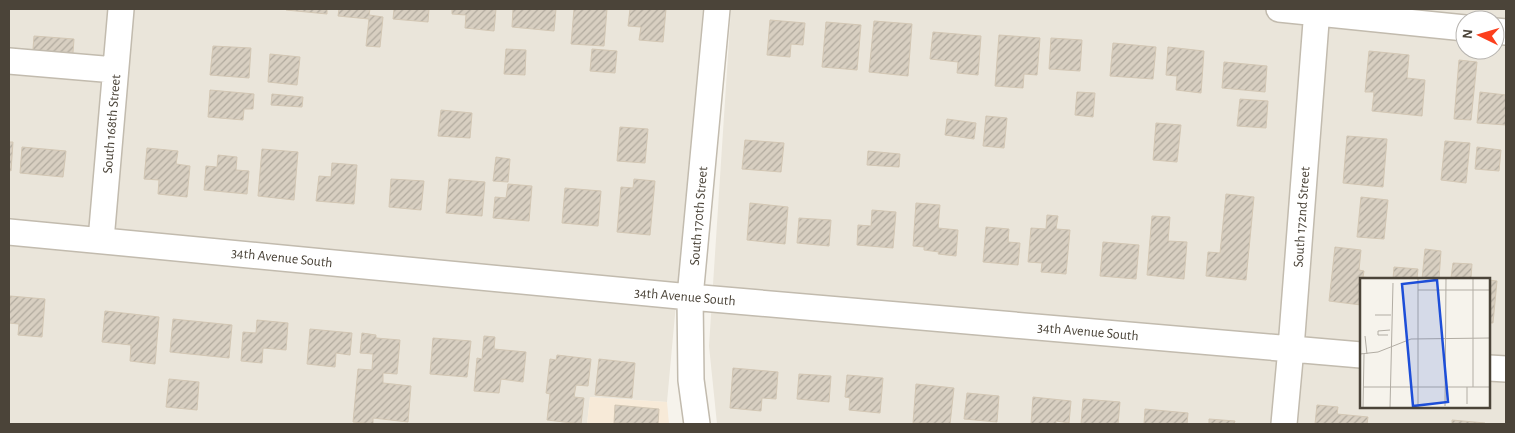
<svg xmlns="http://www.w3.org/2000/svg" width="1515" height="433" viewBox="0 0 1515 433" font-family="'Alegreya Sans',sans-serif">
<defs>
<pattern id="building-hatch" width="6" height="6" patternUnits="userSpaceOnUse" patternTransform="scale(1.25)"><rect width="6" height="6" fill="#d8cfc1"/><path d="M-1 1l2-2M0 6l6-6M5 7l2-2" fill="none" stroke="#b1aa9e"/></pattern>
</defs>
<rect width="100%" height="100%" fill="#f6f3ec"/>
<path fill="#eae5da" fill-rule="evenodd" d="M9 9H703L667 402 590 397 587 424H9Z
M731 9H1506V424H717L709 346ZM1465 20H1495V50H1465ZM1361 279H1489V407H1361Z"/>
<path fill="#f7ead8" d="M590 397 667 402 669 424H587Z"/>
<path fill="url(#building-hatch)" stroke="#d3c7b4" d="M286 9H327V14L286 10Z
M339 9H370L369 15 383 17 380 47 366 46 369 19 338 16Z
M394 9H429L428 22 393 19Z
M452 9H496L494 31 465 28 466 15 452 14Z
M513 9H556L554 31 512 27Z
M574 9H607L604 46 571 44Z
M630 9H666L663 42 639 40 641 27 628 26Z
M770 20 805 23 803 45 791 44 790 57 767 55Z
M874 21 912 24 908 76 869 72Z
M826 22 861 25 857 70 822 67Z
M933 32 981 36 978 75 957 73 958 62 930 59Z
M999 35 1040 38 1037 75 1024 74 1023 88 995 86Z
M34 36 74 39 72 66 32 62Z
M1051 38 1082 40 1080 71 1049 69Z
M1113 43 1156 47 1153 79 1110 76Z
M213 46 251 48 249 78 210 75Z
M1168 47 1204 51 1201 93 1176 90 1177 76 1166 75Z
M506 49 526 50 525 75 504 74Z
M592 49 617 51 615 73 590 71Z
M1369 51 1409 55 1407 78 1425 80 1422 116 1372 111 1374 92H1365Z
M270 54 300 57 297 85 268 82Z
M1459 60 1477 62 1471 120 1454 119Z
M1224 62 1267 66 1265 92 1222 88Z
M210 90 254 94 253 109H244L243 120 208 117Z
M1077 92 1095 93 1093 117 1075 115Z
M1480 92 1506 95V125L1477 123Z
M272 94 303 97 302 107 271 105Z
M1240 99 1268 101 1266 128 1237 126Z
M441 110 472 113 470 138 438 136Z
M986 116 1007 118 1004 148 983 146Z
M947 119 976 123 974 139 945 135Z
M1156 123 1181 125 1177 162 1153 160Z
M620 127 648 129 645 163 617 161Z
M1347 136 1387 139 1383 187 1343 183Z
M745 140 784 143 781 172 742 169Z
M1445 141 1470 143 1466 183 1441 180Z
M9 142H13L11 171 9 170Z
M22 147 66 151 63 177 20 173Z
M1477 147 1501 150 1499 171 1475 169Z
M147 148 178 151 176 164 190 166 187 197 158 194 159 180 144 179Z
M262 149 298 152 294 200 258 196Z
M868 151 900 154 899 167 867 165Z
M218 155 237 157 236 170 249 171 247 194 204 190 206 166 217 167Z
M496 157 510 159 508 182 493 181Z
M332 163 357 165 354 204 316 201 319 176 331 177Z
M391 179 424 181 421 210 389 207Z
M449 179 485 182 482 216 446 213Z
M634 179 655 181 650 235 617 232 621 187 633 188Z
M508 184 532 186 529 221 493 218 495 197 506 198Z
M565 188 601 191 598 226 562 223Z
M1226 194 1254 197 1246 280 1206 276 1208 252 1220 253Z
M1361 197 1388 200 1384 239 1357 237Z
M750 203 788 207 785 244 747 240Z
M916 203 940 205 938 228 958 230 956 256 938 254 939 252 924 250V247L913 246Z
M872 210 896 212 893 248 857 245 858 225 871 226Z
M1047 215 1058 216 1056 229 1070 230 1066 274 1041 272 1042 263 1028 262 1031 228 1046 229Z
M1152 216 1170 217 1168 241 1187 242 1184 279 1147 275Z
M799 218 831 220 829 246 797 243Z
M986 227 1009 229 1008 242 1020 243 1018 265 983 262Z
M1103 242 1139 245 1136 279 1100 276Z
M1335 247 1361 250 1359 270 1364 271 1363 277 1379 279H1361V305L1329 301Z
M1425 249 1441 251 1439 279H1422Z
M1453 263 1472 264 1471 278 1480 279 1451 278Z
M1394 267 1418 269 1417 279H1393Z
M1489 280 1497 281 1493 323H1489Z
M10 296 45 299 42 337 18 335 19 324 9 323Z
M105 311 159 317 155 364 130 361 131 345 102 342Z
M173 319 232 325 229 358 170 352Z
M257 320 288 323 286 350 263 348 262 363 241 361 243 332 256 333Z
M310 329 352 333 350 355 336 353 335 367 307 364Z
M362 333 376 335V338L400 340 397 374 383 373V383L411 386 408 422 373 418V424L353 422 358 369 372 370 373 354 360 353Z
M484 336 495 337 494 349 526 352 523 382 501 379 499 393 474 391 477 358 482 359Z
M433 338 471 341 467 377 430 374Z
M557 355 591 359 588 386 576 385 574 397 584 398 581 424 547 420 550 394 546 393 550 359 556 360Z
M599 359 635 363 632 398 595 395Z
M733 368 778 372 776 399 762 398 761 411 730 408Z
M799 374 831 376 829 402 797 399Z
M847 375 883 378 880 413 849 410 850 398 845 397Z
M169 379 199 382 197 410 166 407Z
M916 384 954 388 950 424 913 423Z
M967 393 999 396 997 422 964 419Z
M1033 397 1071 401 1069 423 1056 421V424H1031Z
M1083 399 1120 402 1118 424H1081Z
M615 405 659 409 658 424 614 423Z
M1317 405 1338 407 1337 414 1368 417 1367 424H1315Z
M1145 409 1188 413 1187 424H1144Z
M1209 419 1235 421 1234 424H1209Z
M1452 420 1485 423V424H1452Z"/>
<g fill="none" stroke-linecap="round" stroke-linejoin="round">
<defs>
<path id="minor" d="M1279 9 1465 28
M1495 31 1506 32
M9 61 115 70
M9 232 690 297 1361 355
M101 240 121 9
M1489 368 1506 369
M697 424 691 380 690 297 717 9
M1284 424 1291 348 1317 9"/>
</defs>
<use href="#minor" stroke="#c2bbae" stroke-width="28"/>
<use href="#minor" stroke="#fff" stroke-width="25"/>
</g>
<g text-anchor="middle" stroke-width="4" stroke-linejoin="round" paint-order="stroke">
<g font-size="14" fill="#4b4439" stroke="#fff">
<text transform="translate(111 124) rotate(-85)" y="5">South 168th Street</text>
<text transform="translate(698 216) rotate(-85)" y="5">South 170th Street</text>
<text transform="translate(1301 217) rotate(-86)" y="5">South 172nd Street</text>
<text transform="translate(282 257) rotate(6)" y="5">34th Avenue South</text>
<text transform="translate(685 296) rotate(5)" y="5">34th Avenue South</text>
<text transform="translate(1088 331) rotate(5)" y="5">34th Avenue South</text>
</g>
</g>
<g transform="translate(1360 278)">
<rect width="130" height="130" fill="#f6f3ec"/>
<path fill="none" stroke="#b2ada4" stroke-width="1" d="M58 12H130M15 37H31M28 57H18V53L30 52M5 58 7 76M0 76 18 74 51 61 130 60M3 109H130M107 109V126M113 109V0M85 128 86 0M3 130 4 76M30 130 33 5M58 130V0"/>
<path fill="#1d4ed8" fill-opacity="0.15" stroke="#1d4ed8" stroke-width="2.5" d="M77 2 88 124 53 128 42 6Z"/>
<rect width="130" height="130" fill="none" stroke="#4b4439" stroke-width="2.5"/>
</g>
<rect width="1515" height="433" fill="none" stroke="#4b4439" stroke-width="20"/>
<g transform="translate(1480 35) rotate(275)"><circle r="24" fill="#ffffff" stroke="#b7b4b0"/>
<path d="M0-4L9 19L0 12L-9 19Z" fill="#fc3f1d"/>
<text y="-8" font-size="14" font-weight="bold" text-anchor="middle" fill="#4b4439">N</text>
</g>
</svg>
